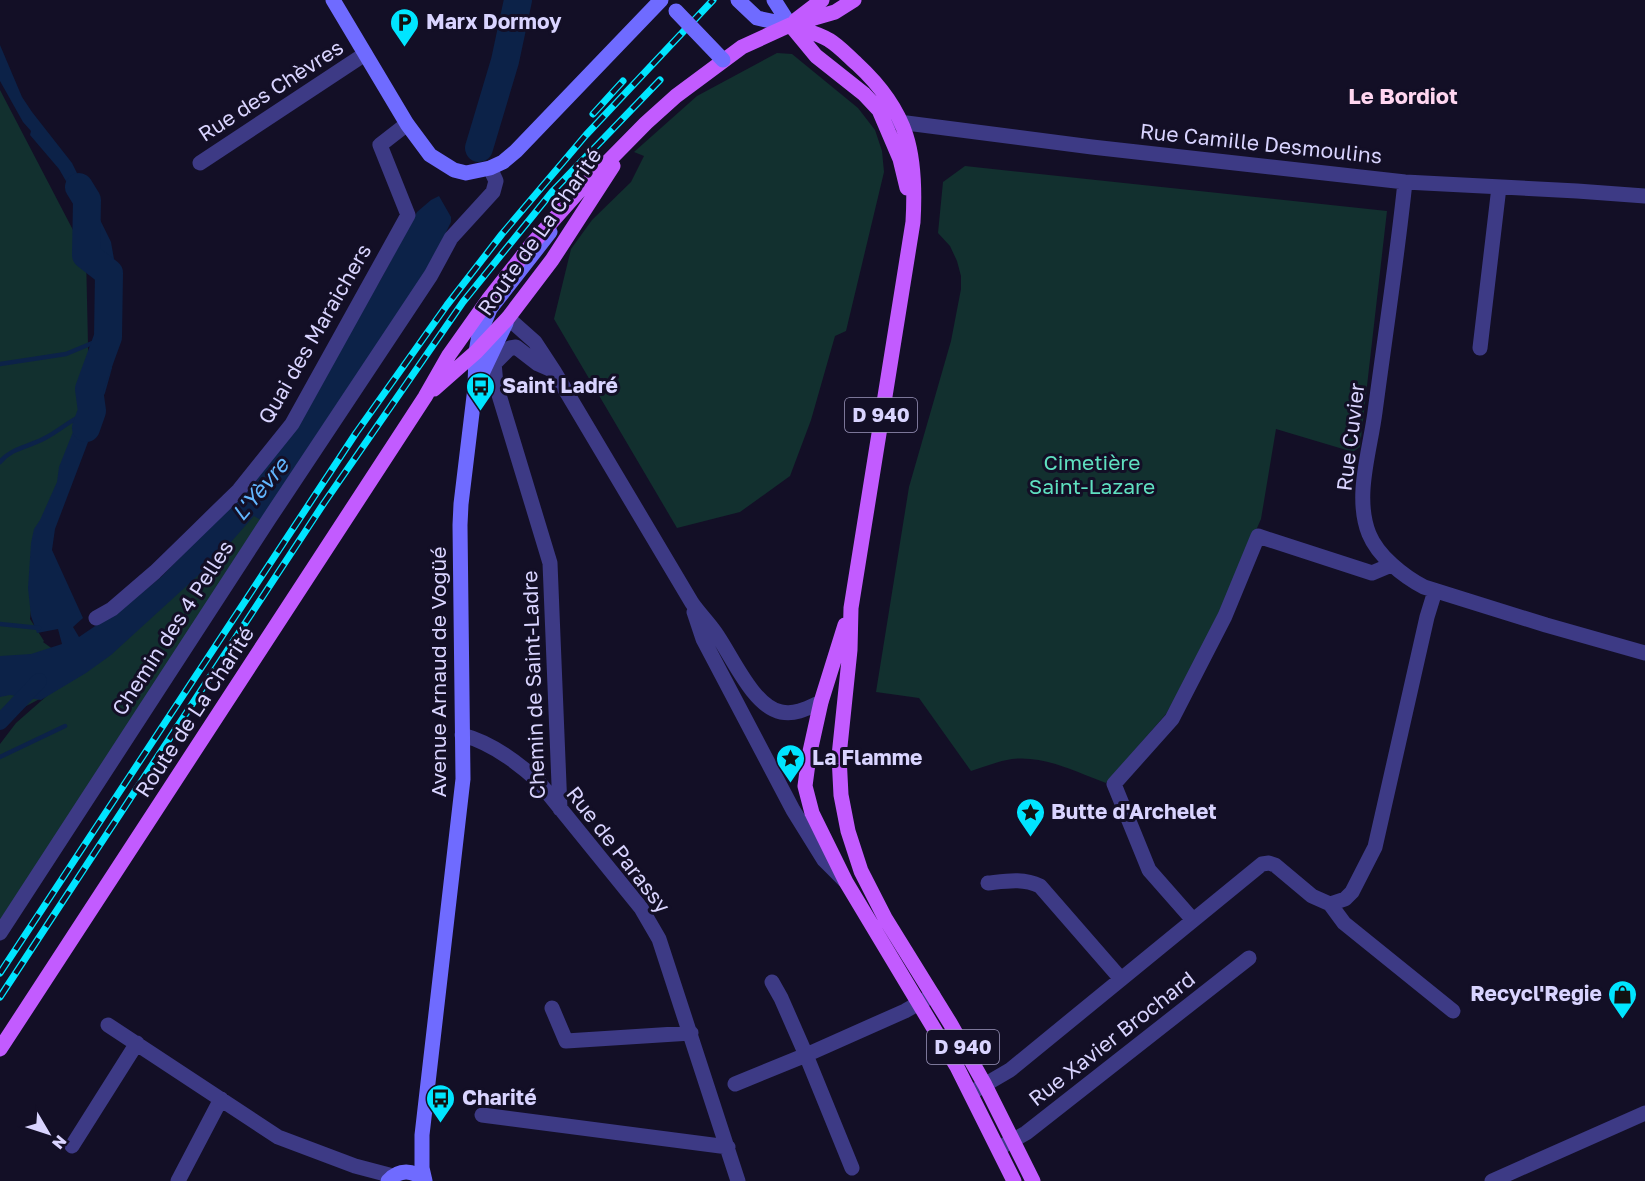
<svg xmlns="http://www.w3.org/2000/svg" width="1645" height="1181" viewBox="0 0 1645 1181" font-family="'Golos Text',sans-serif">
<rect width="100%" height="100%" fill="#130f26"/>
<path fill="#12302f" d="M777 53 792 54 858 108 875 130 882 151 884 172 846 331 835 336 811 420 790 476 740 512 677 528 554 319 571 249 592 220 631 182 644 156 634 152 697 96Z
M0 90 86 255 89 389 37 556 30 619 44 641 43 642 79 668 254 515 264 522 0 923V744L16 723 49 694 13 713 0 726Z
M965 166 1387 211 1360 447 1353 452 1276 429 1261 519 1207 641 1166 714 1106 783C1076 772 1044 755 1012 759 998 761 984 767 971 771L919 698 876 692 909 487 951 341 961 289V276L957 261 950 246 938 233 943 182Z"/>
<path fill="#0c2248" d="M0 45 22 97 32 112 72 163 111 242 118 282 112 368 105 393 95 415 93 429 55 529 52 550 83 618 73 627 79 637 132 601 161 577 234 502 380 281 417 212 431 200 439 196 451 217V222L426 273 264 522 254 516 215 560 111 655 86 673 41 700 10 695 0 697V656L31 654 62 644 58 629 37 633 31 616 28 588 31 543 34 529 40 520 57 482 59 467 94 379 102 274 92 235 70 188 59 169 30 135 31 131 23 122 0 81Z"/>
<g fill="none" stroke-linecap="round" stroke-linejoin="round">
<path stroke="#0c2248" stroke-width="4.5" d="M0 364 66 354 102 339
M0 462C11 448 29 447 45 438 59 431 70 420 85 414
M0 624 39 628
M0 757 65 726"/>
<path stroke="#0c2248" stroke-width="16" d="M0 722 39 681"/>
<path stroke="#0c2248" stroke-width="28" d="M479 148 505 61 518 0
M79 187 87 200 86 255 109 273 108 337 89 389 92 411 86 428"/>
<path stroke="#3d3a85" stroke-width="15" d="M891 121 1092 147 1405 182 1577 191 1645 196
M200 163 365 54
M1405 182C1397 259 1385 336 1375 412 1370 451 1354 497 1369 534 1378 556 1403 576 1424 587L1546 625 1645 653
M508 318 535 342 554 371 692 603C699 613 708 622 715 632 731 654 753 707 781 712 796 715 808 708 821 702
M1480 348 1499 187
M493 351 496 385 550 563 560 809
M494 364 510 348 516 347 538 364 554 371
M694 612 703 639 793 810 824 860 844 880
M96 618 112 609 155 572 195 533 239 490 292 424 408 215 380 145 407 124
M462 735C490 742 516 761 538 781L641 908 659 939 738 1181
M988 883C1007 881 1023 878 1040 886L1121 979
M1330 904 1344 923 1453 1011
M1193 920 1149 870 1114 784 1172 719 1225 616 1258 536 1372 573 1391 565
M0 933 269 519 431 275 451 238 493 192 496 181 490 168
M772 982 781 998 806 1055 852 1168
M552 1008 566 1041 691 1033
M108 1025 278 1137 355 1166 393 1176
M735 1084 806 1055 905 1011 933 995
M974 1091 1010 1070 1262 864 1269 863 1275 865 1312 896 1330 904 1345 899 1352 892 1375 847 1427 617 1435 591
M482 1115 728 1147
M72 1146 137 1043
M1001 1147 1026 1133 1249 958
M178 1181 221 1099
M1492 1181 1645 1113"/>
<path stroke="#6f6bff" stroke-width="15" d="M333 0 407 124 430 155 454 170 466 173 490 168 503 162 516 151 661 0
M738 0 757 18 790 25
M774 0 790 25
M478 382 506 323
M388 1181C399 1169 413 1169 425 1181
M425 1181 422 1168V1135L463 779 460 525 461 504 475 388 476 352 479 335 490 309 550 232"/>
<path stroke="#c25bff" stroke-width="15" d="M796 20 822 0
M790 25C803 30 818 33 829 40 839 46 848 56 857 64 909 112 917 154 913 222L851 608 850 650 839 756 841 795 848 831 861 871 885 918 950 1023 985 1085 1033 1181
M792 27 816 56 864 94 879 110 900 159 907 188
M434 389 476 352 508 318 552 260 613 166
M845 625 821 702 809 756 805 786 812 813 846 882 957 1067 1014 1181
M0 1049 425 397 449 355 488 300 532 244 579 191 646 123 676 96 742 47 790 25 835 12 854 0"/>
<defs>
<path id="rail" d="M593 114 623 81
M0 973 356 433 447 305 502 234 586 135 713 0
M0 997 324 503 463 302 552 192 660 80"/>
</defs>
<use href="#rail" stroke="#00e5ff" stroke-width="7"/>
<use href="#rail" stroke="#130f26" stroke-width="4.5" stroke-dasharray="14" stroke-linecap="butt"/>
<path stroke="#6f6bff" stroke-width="15" d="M676 11 723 60"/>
</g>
<defs>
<symbol id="parking-pin" viewBox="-11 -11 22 30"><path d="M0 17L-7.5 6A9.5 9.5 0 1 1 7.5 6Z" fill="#00e5ff" stroke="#130f26"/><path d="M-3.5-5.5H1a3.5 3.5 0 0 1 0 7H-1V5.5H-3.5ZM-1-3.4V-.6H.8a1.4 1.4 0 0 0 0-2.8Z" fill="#111"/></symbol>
<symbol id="bus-pin" viewBox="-11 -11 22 30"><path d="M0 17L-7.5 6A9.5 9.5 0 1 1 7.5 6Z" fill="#00e5ff" stroke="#130f26"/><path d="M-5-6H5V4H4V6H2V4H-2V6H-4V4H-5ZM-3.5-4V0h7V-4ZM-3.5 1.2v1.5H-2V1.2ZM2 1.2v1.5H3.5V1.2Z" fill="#111"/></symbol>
<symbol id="sight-pin" viewBox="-11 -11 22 30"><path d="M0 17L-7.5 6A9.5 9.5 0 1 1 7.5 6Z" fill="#00e5ff" stroke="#130f26"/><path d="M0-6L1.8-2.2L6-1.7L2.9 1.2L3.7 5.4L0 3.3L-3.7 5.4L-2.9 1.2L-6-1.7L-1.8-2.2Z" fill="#111"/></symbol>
<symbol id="shop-pin" viewBox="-11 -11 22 30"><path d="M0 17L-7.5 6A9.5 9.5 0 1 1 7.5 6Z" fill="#00e5ff" stroke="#130f26"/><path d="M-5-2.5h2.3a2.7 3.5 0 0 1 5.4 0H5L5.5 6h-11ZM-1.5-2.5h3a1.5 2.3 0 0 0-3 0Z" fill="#111"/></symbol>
</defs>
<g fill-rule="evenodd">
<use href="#parking-pin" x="388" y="6" width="33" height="45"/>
<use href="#bus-pin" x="464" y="370" width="33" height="45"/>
<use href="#sight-pin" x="774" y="742" width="33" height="45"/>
<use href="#sight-pin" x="1014" y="796" width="33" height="45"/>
<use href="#shop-pin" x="1606" y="978" width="33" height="45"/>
<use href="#bus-pin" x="424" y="1082" width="33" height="45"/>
</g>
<g text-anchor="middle" stroke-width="6" stroke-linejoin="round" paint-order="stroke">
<g fill="#130f26" stroke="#9e99be" stroke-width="1.5">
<rect x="845" y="398" width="72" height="34" rx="4.5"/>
<rect x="927" y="1030" width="72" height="34" rx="4.5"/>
</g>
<g font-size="20" font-weight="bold" fill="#d9d4ff">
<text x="881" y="422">D 940</text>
<text x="963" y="1054">D 940</text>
</g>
<g font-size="21" font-weight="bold" fill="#d9d4ff" stroke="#130f26" text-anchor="start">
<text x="426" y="29">Marx Dormoy</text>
<text x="502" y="393">Saint Ladré</text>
<text x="812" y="765">La Flamme</text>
<text x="1051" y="819">Butte d'Archelet</text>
<text x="1602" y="1001" text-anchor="end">Recycl'Regie</text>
<text x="462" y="1105">Charité</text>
</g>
<g font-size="21" fill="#d9d4ff" stroke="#130f26">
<text transform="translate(271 91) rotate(-33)" y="7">Rue des Chèvres</text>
<text transform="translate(1261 144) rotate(6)" y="7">Rue Camille Desmoulins</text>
<text transform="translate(540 232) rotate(-55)" y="7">Route de La Charité</text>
<text transform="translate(315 334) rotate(-60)" y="7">Quai des Maraichers</text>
<text transform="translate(1351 437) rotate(-83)" y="7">Rue Cuvier</text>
<text transform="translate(173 628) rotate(-57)" y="7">Chemin des 4 Pelles</text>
<text transform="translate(439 672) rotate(-90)" y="7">Avenue Arnaud de Vogüé</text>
<text transform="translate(534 685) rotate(-92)" y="7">Chemin de Saint-Ladre</text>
<text transform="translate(195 712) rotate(-57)" y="7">Route de La Charité</text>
<text transform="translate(618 850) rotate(52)" y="7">Rue de Parassy</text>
<text transform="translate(1112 1039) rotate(-38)" y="7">Rue Xavier Brochard</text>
</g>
<g font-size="21" fill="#5fe0c0" stroke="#130f26">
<text x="1092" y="470">Cimetière<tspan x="1092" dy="24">Saint-Lazare</tspan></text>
</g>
<g font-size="22" font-weight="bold" fill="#ffd6f0" stroke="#130f26">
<text x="1403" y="104">Le Bordiot</text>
</g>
<g font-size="22" font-style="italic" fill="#62b6ff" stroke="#130f26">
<text transform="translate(260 489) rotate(-50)" y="8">L'Yèvre</text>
</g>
</g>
<g transform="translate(48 1133) rotate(129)" stroke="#130f26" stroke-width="4.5" paint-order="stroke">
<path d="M0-4.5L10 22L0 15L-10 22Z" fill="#d9d4ff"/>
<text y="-9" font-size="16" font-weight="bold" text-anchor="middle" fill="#d9d4ff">N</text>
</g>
</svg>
